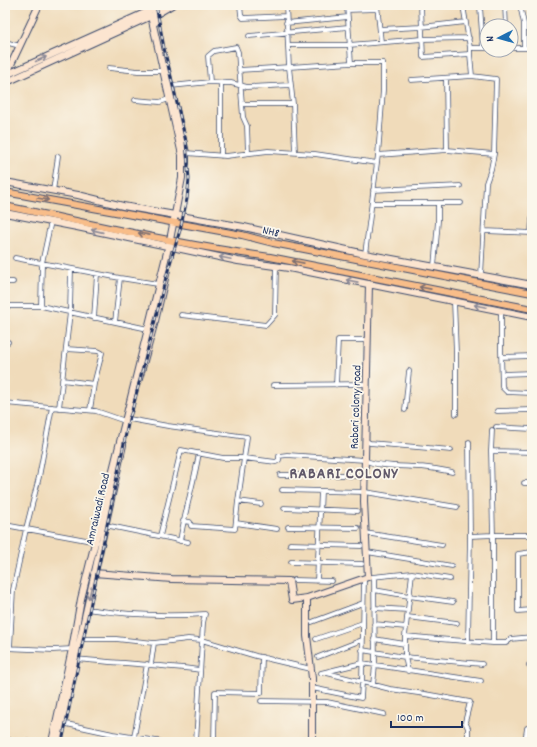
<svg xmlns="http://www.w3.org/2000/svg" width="537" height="747" viewBox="0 0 537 747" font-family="Dekko,sans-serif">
<rect width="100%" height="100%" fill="#fbf7ec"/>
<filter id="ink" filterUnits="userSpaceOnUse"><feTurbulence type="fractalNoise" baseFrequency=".025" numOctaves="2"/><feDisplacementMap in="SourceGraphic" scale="8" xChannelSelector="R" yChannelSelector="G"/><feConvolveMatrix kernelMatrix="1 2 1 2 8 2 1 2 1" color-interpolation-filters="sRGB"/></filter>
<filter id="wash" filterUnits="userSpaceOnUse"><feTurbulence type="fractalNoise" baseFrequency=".012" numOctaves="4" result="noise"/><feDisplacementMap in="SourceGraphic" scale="16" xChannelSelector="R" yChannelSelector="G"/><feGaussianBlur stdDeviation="0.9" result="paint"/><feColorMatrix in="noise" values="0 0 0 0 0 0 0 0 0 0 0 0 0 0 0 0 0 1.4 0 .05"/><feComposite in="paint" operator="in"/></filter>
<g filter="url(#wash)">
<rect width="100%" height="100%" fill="#f0dbba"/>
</g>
<g filter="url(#ink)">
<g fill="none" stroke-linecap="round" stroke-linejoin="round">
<defs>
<path id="street" d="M240 5 241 15 243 18 286 16
M286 5 289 67 351 63 347 5
M377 5 381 42
M421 5 423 57 470 54V48
M463 5 470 48H487
M505 5 506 26
M520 5 524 24V48
M347 10 377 9
M286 23 348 17
M380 29 421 27 466 22
M249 36 348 27
M5 42 20 46
M288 45H349L422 39 469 38
M483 48 480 6 500 5
M511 48H532
M351 63H383V90L378 155
M109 68 138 71H163
M239 70 289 67 293 104 295 152
M446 79 447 150 494 154 496 79 472 76
M411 80 472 76 470 54
M210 82 208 56 214 51 236 47 238 52 243 117 247 126 248 153
M171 86 210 82 231 83 247 87 291 85
M135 100 160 102 169 99
M242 104H293
M186 153 226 156 268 151 315 154 377 163
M221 156V83
M373 190 460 186
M53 191 58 156
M372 203H461
M484 231 532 233
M531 233 532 219
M365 254 378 155 447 150
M15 258 120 278 158 284
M434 267 438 221V203
M481 276 486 183 491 169 494 154
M5 282H13
M454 301 456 353V414
M5 306H41L148 329
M41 306 42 263 51 221
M501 310V351L502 387 507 392 532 393
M181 315 266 325 275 315 276 266
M94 318 97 274
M115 322 120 278
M5 342H8
M66 349 98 351 102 353 94 384 90 410
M501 357 532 356
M502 374 532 373
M62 380 94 384
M273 385 367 384
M336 385 338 340H368
M5 403 96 411 125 421
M59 408 70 312 71 269
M405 410 409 371
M497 411 532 410
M129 419 168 426 247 437 238 501 235 529 191 526 190 522 183 521
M496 427 532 429
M366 441 370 443 451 450
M469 442 470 536
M491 451 532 452
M280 475H345L365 477
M524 483H532
M282 490 365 492 457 507
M238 501 261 504
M284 508 357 511
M236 523 277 529
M5 525 97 542
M105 525 188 542
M288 527 358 528
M365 533 442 545
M160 536 181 450 223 458H244L276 462 279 460V456L287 455 365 460C376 467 404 466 418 467 429 467 441 470 452 472
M180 541C185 511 194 482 199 453
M290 544 361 546
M367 552 452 566
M532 552 518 554V611L532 610
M291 562 362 564
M412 573 405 636 438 639 493 643V535H532
M372 577 412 573 450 579
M294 580 332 581
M317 581 321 491
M374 590 409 596 453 602
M374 608 408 610
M86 609C128 615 163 617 205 614L203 623 196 742
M407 617 457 623
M312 622 363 603
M374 624 406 627
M80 639H116L154 643
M316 639 363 623
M374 639 405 644
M468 641 470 536 493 535 491 451 492 430
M493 643H506L511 639 532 637
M5 648 53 650 72 649
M10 648 13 590 26 529 39 477 52 407
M362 650 405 657V636
M318 657 362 640
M75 659C117 663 159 665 200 670
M151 664 154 643 188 639 202 640 256 656 311 669
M529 665H532
M408 671 405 657 482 664
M321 673 362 663 481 681
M327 673 390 689 425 694 470 702 465 722 468 728V742
M373 685 375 665 374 577
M312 688 361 698 362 682 364 579
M261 701 327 702 384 714
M62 723 113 734 163 742
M134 737 147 664
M5 740 34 742
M214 742 215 692 261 693 262 657
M525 742 527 728H532"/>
<path id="secondary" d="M153 5 156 13 152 16 149 14V10L162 5
M156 22 155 15 172 5
M166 66 186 153V163
M6 75 149 11 148 5
M6 75 39 5
M9 81 151 16 182 155V178L170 240 81 599 72 649 52 742
M5 182 78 195 123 206 244 227 365 254 532 285
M5 213 77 227 238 261 289 268 532 317
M139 379 155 321 167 270
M94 573 172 579 289 581 292 600 307 598 368 577 364 502 369 284
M307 598V636L312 678V742
M58 742 69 689 123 445"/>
<path id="primary" d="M5 192 242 235 273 243 532 293
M5 206C93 224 181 245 270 257L532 309"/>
</defs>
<use href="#street" stroke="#3b496c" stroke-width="5.5"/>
<use href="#secondary" stroke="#3b496c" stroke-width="8"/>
<use href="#primary" stroke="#3b496c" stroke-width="8"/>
<use href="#street" stroke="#fff" stroke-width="4"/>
<use href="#secondary" stroke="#fce5d0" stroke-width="6"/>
<use href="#primary" stroke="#f8bd89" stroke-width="6"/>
<defs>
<path id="rail" d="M62 742 129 419 132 411 166 277 180 230 187 199 189 179 186 142 164 48 156 5"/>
</defs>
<use href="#rail" stroke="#1b2f5e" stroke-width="3"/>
<use href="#rail" stroke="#fbf7ec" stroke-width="1.5" stroke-dasharray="4.5" stroke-linecap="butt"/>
</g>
<defs><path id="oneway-shaft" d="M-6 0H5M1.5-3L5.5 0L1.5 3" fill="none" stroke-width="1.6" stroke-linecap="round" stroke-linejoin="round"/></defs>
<g stroke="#8c8a97">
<use href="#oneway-shaft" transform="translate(41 59) rotate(-24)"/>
<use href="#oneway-shaft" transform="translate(97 231) rotate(-167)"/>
<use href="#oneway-shaft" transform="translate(225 258) rotate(-168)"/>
<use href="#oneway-shaft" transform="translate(352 281) rotate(-169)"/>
<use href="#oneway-shaft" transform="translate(480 306) rotate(-169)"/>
<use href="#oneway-shaft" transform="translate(90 593) rotate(103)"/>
</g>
<g stroke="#7e6f71">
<use href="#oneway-shaft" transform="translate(43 199) rotate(10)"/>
<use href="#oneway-shaft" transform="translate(144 234) rotate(-169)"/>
<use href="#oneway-shaft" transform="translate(298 262) rotate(-169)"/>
<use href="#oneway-shaft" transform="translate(425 288) rotate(-169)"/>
</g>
</g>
<g text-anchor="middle" stroke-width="3.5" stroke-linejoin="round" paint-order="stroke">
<g font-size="12" fill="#1b2f5e" stroke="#fbf7ec">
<text transform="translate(271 231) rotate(13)" y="4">NH8</text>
<text transform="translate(355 407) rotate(-88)" y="4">Rabari colony road</text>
<text transform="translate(97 509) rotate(-77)" y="4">Amraiwadi Road</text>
</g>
<g font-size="16" font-weight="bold" letter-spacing="1" fill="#61596a" stroke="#fbf7ec">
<text x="344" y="478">RABARI COLONY</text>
</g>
</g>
<rect width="537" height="747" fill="none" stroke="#fbf7ec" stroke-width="20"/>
<g transform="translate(499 38) rotate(264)"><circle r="19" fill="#fbf7ec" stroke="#a1a7b3"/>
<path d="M0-3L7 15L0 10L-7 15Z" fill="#1f6fb2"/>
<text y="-6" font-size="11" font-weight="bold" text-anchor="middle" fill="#1b2f5e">N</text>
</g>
<path d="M391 721v6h71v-6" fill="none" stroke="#1b2f5e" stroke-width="2"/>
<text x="397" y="721" font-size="12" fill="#1b2f5e" stroke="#fbf7ec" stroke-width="3" paint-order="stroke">100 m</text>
</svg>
